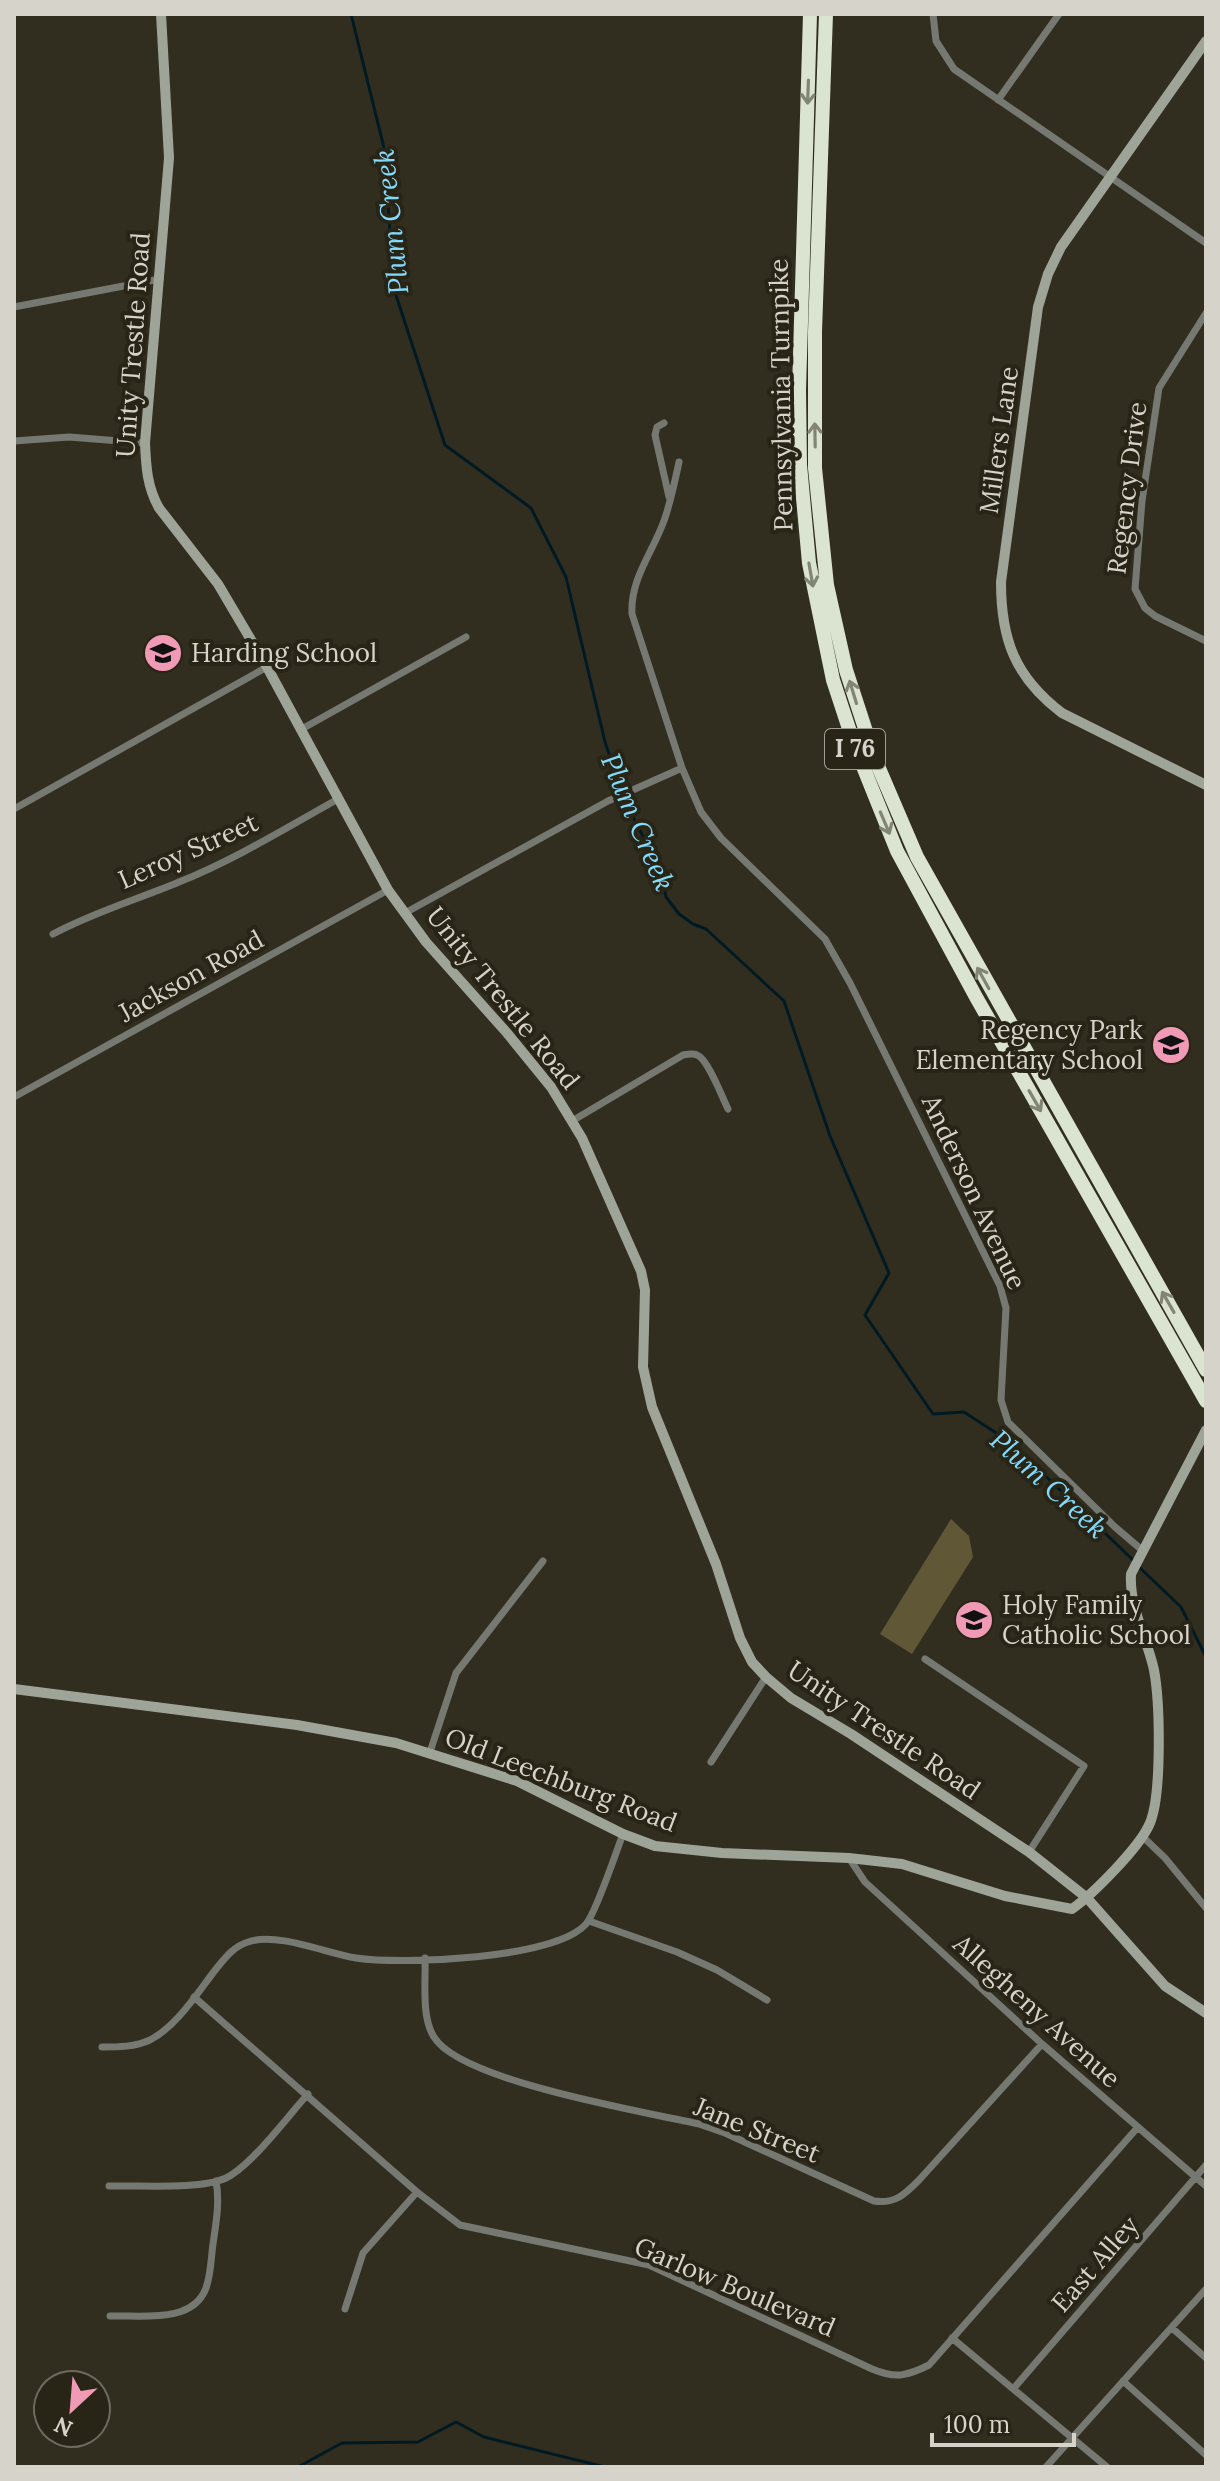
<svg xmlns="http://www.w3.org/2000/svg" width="1220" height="2481" viewBox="0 0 1220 2481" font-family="Lora,serif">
<rect width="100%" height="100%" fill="#322e1f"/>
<path fill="#605737" d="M951 1519 969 1536 973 1557 912 1654 880 1634Z"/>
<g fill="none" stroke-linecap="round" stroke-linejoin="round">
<path stroke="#001a24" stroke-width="3" d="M351 14 384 148 394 289 445 445 531 508 566 577 605 742 625 801 661 872 666 897 679 914 693 924 706 929 784 1001 830 1136 889 1273 865 1315 933 1414 964 1412 1010 1442 1133 1560
M1138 1566 1181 1607 1206 1657
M298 2467 342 2443 418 2442 456 2422 484 2437 605 2467"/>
<path stroke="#767972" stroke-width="7" d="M933 14 936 41 954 69 1206 243
M998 100 1059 14
M14 307 160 279
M1206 313 1159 388 1142 501 1135 589 1145 608 1155 616 1206 641
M664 423 657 427 655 435 669 497
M14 441 69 437 145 443
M679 462C675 481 671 500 665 518 654 551 630 578 632 614L682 768 701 812 721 838 825 939 850 983 1000 1286 1006 1308 1001 1400 1008 1422 1115 1527 1142 1550
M300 730 466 637
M14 809 267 667
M405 913 608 801 682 768
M53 934C94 912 136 900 179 882 234 860 286 828 338 799
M14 1097 388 890
M572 1121 683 1055C688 1054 693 1053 697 1055 708 1059 722 1097 728 1109
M925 1659 1084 1766 1029 1852
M430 1752 456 1673 543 1561
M711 1762 766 1677
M1143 1837 1165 1858 1206 1908
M849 1858 865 1882 1042 2044 1206 2186
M589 1921 677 1952 717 1970 767 2000
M425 1958C426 1981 421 2017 434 2037 460 2081 645 2112 699 2124L725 2133 874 2201C896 2204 905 2194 920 2179L1042 2044
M194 1997 417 2192 460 2225 649 2265 872 2369C896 2379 907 2376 929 2365L1138 2127
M102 2047C118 2047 135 2047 150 2040 177 2026 198 1992 216 1969 225 1958 234 1946 248 1942 277 1932 326 1953 356 1958 402 1965 555 1959 586 1924 596 1913 616 1852 623 1834
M109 2186C139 2185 200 2190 226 2178 252 2165 287 2117 308 2094
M345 2309 363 2253 417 2192
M110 2316C141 2315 193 2324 206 2288 211 2274 211 2258 213 2244 216 2223 220 2202 216 2181
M1172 2328 1206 2358
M952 2338 1107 2467
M1123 2381 1206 2455
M1014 2388 1206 2165
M1046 2467 1206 2289"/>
<path stroke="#9fa499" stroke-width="10" d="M161 14 169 158 145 443C146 466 147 487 159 508L218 584 267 667 388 890 426 942 507 1033 551 1087 582 1138 641 1271 645 1290 643 1367 652 1407 716 1564 740 1638 752 1662 766 1677 791 1698 851 1734 1029 1852 1087 1898 1165 1986 1206 2013
M1206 41 1061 247 1048 274 1038 307 1001 582C1001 640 1015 677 1062 713L1206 785
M14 1689 297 1725 396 1743 517 1781 623 1834 655 1846 722 1853 849 1858 902 1864 1005 1896 1072 1909C1093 1894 1140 1847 1150 1823 1162 1794 1160 1702 1154 1670 1147 1638 1129 1607 1131 1574L1206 1430"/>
<path stroke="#dbe3d1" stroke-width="14" d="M810 14 799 390 800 465 809 563 833 680 854 744 897 851 976 997 1206 1401
M826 14 815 332V468L827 585 846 670 875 759 917 857 1206 1370"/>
</g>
<defs><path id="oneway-shaft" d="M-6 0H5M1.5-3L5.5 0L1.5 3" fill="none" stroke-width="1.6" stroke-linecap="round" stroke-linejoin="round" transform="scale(2)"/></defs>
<g stroke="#828474">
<use href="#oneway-shaft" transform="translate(808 92) rotate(92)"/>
<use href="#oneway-shaft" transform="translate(815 435) rotate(-91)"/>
<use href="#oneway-shaft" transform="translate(811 575) rotate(80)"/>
<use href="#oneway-shaft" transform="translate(853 692) rotate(-107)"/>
<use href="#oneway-shaft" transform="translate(885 823) rotate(67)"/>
<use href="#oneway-shaft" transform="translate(983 978) rotate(-119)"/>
<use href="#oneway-shaft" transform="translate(1035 1101) rotate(60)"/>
<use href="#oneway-shaft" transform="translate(1168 1302) rotate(-120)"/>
</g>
<defs>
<symbol id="school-disc" viewBox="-11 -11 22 22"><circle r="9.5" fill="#f09ab6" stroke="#282416"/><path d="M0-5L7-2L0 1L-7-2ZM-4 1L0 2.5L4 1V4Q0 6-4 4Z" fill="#111"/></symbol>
</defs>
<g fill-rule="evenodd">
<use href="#school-disc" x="141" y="631" width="44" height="44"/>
<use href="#school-disc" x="1149" y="1023" width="44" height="44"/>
<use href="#school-disc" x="952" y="1598" width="44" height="44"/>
</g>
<g text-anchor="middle" stroke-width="8" stroke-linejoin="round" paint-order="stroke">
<rect fill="#282416" stroke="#a29e94" stroke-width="2" x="825" y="729" width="60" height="40" rx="6"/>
<g font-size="24" font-weight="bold" fill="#d6d3ca">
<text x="855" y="757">I 76</text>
</g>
<g font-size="26" fill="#d6d3ca" stroke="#282416">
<text transform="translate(133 345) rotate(-86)" y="9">Unity Trestle Road</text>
<text transform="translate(781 395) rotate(-91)" y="9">Pennsylvania Turnpike</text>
<text transform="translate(999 440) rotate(-82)" y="9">Millers Lane</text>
<text transform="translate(1127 488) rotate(-83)" y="9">Regency Drive</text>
<text transform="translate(188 851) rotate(-24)" y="9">Leroy Street</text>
<text transform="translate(191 976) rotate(-29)" y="9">Jackson Road</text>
<text transform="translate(503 998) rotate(51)" y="9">Unity Trestle Road</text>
<text transform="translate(974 1192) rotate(65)" y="9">Anderson Avenue</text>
<text transform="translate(884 1730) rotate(34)" y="9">Unity Trestle Road</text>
<text transform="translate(561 1780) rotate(21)" y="9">Old Leechburg Road</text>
<text transform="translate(1037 2011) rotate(42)" y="9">Allegheny Avenue</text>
<text transform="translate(757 2130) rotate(22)" y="9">Jane Street</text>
<text transform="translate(1095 2264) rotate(-49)" y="9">East Alley</text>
<text transform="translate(735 2287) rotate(23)" y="9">Garlow Boulevard</text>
</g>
<g font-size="26" fill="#d6d3ca" stroke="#282416" text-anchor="start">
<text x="191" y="662">Harding School</text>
<text x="1143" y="1039" text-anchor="end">Regency Park<tspan x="1143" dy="30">Elementary School</tspan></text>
<text x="1002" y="1614">Holy Family<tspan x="1002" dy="30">Catholic School</tspan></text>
</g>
<g font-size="28" font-style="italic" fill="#83dbfc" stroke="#282416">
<text transform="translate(391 222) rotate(-96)" y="10">Plum Creek</text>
<text transform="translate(638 822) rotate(67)" y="10">Plum Creek</text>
<text transform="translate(1049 1484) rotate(42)" y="10">Plum Creek</text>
</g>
</g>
<rect width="1220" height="2481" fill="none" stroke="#d6d3ca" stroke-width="32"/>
<g transform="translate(72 2409) rotate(206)"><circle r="38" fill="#282416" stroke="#6e6a5e" stroke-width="2"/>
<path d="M0-6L14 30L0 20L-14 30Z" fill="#f09ab6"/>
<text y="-12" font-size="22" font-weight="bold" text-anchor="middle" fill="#d6d3ca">N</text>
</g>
<path d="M932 2433v12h142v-12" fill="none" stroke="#d6d3ca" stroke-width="4"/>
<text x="944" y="2433" font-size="24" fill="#d6d3ca" stroke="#282416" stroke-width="6" paint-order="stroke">100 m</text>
</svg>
